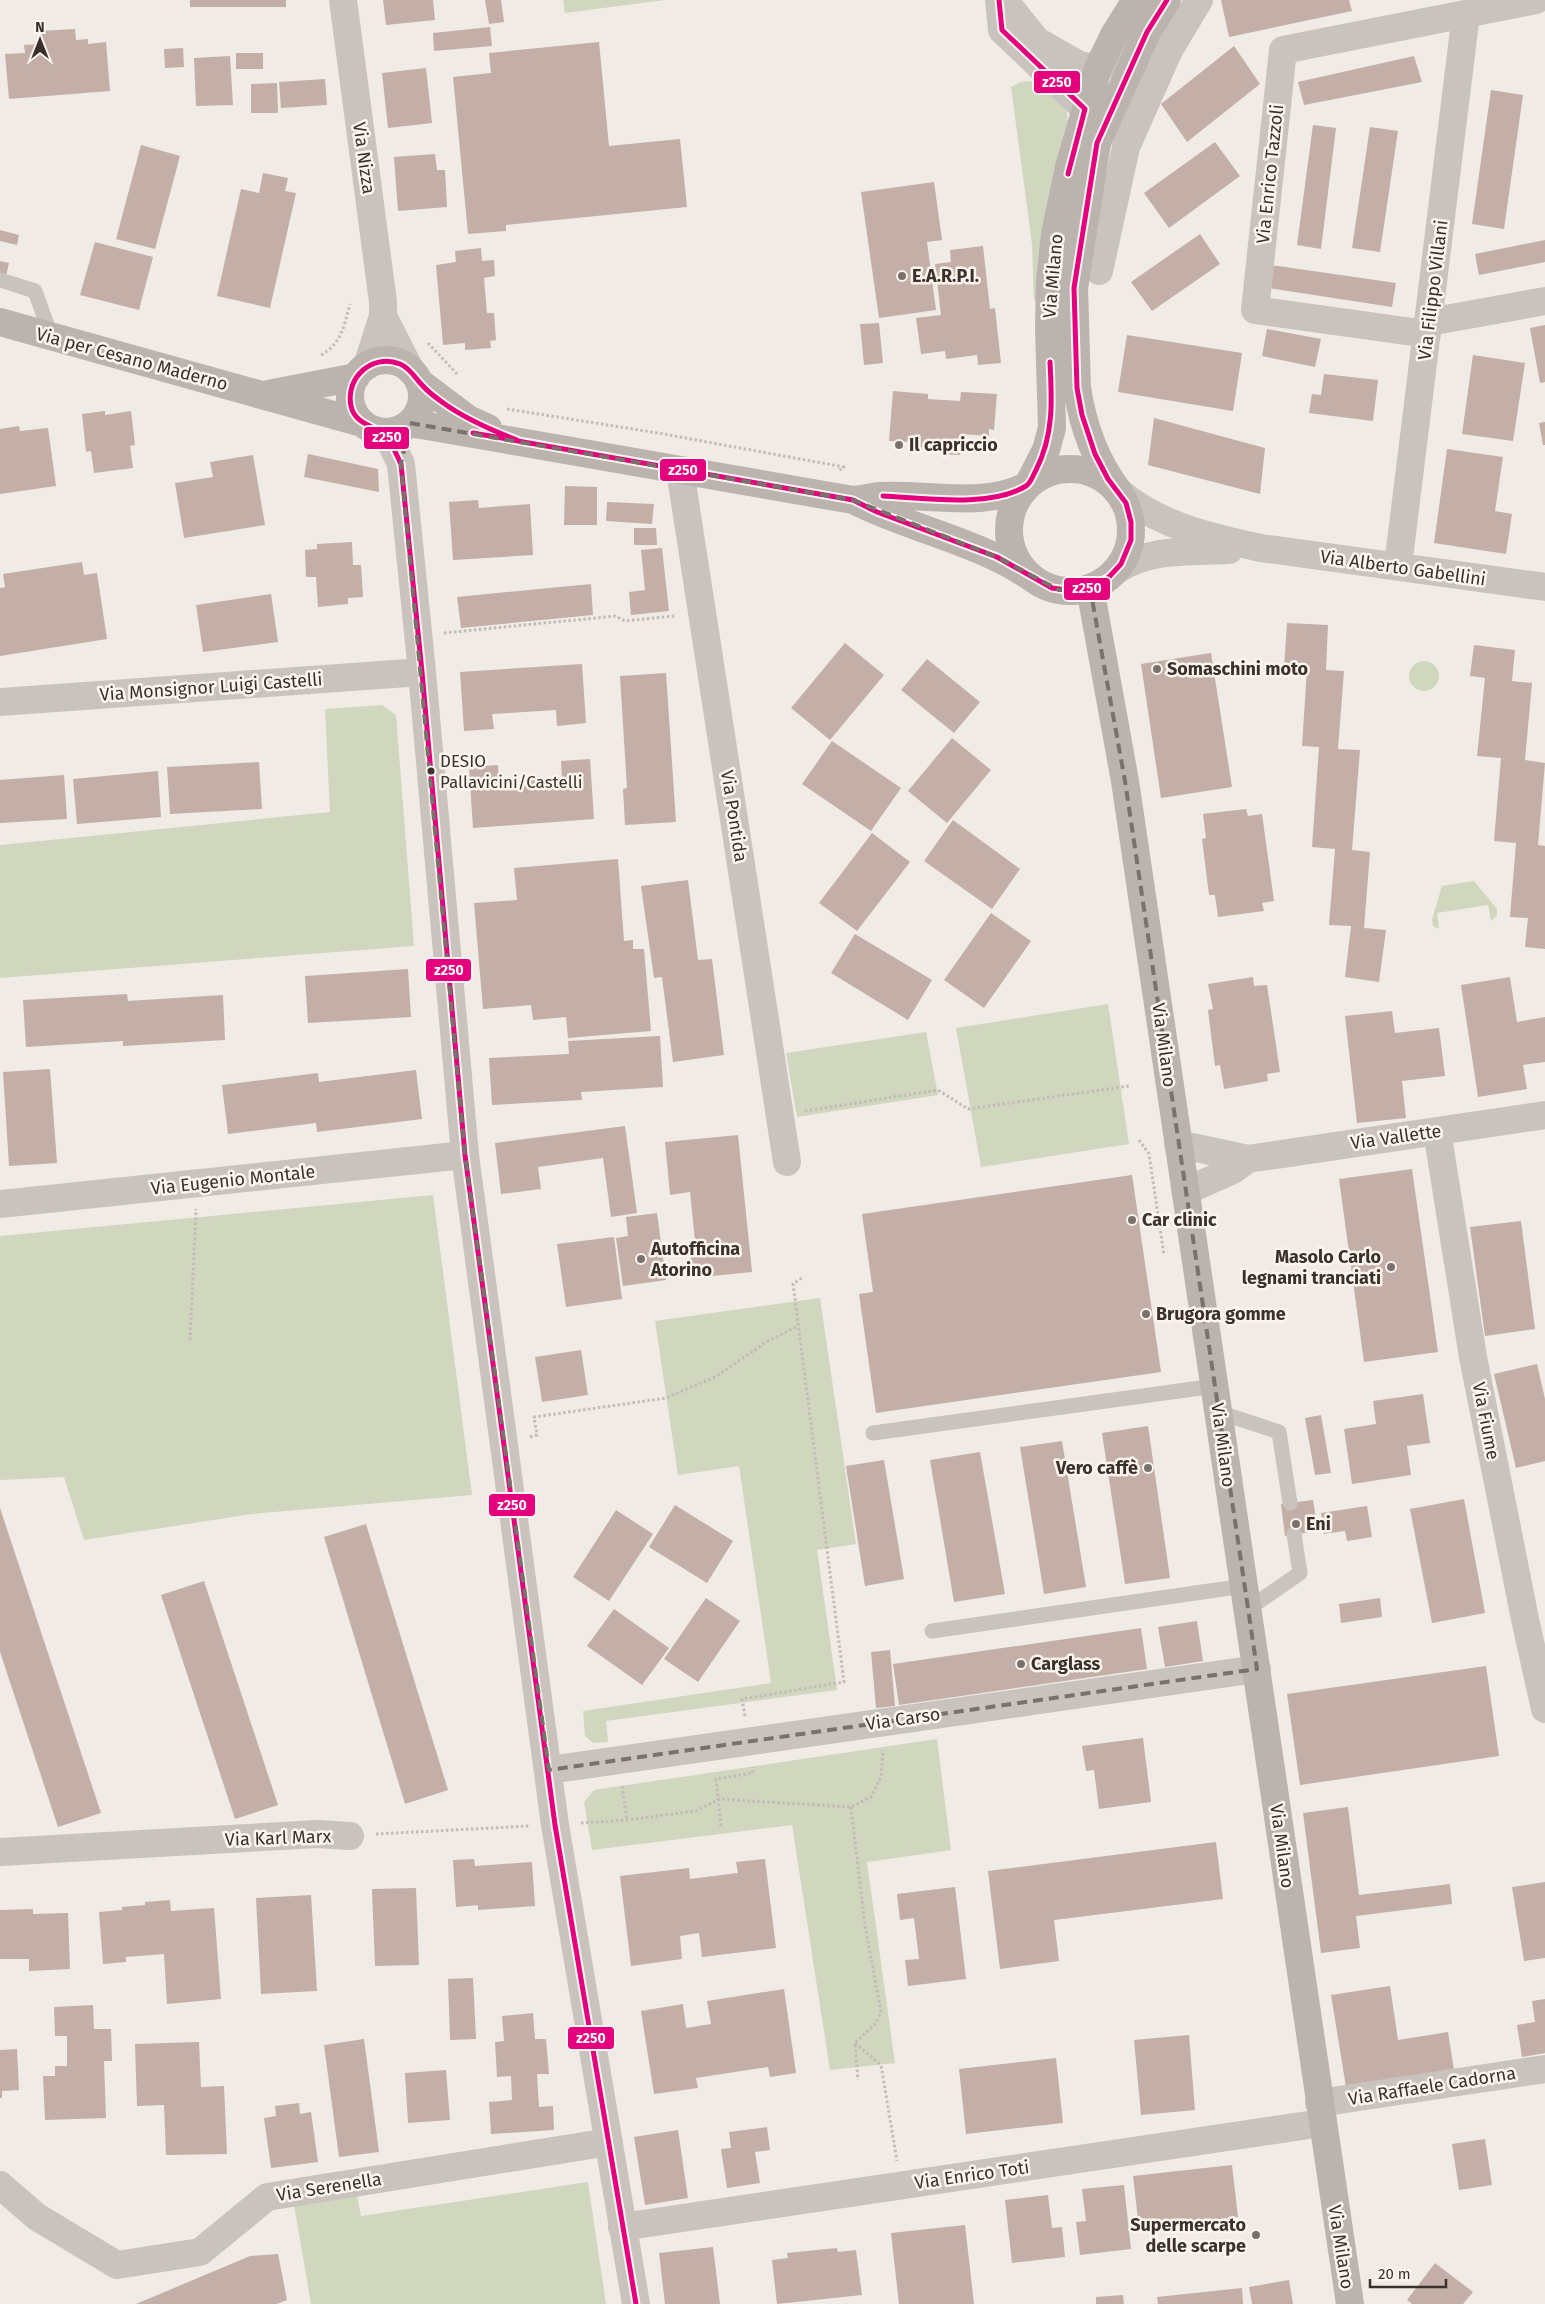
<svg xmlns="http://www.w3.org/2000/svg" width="1545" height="2304" viewBox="0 0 1545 2304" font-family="'Fira Sans',sans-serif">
<rect width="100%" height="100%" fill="#f0ebe5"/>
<path fill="#d1d6bf" d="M563 0H665L565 13Z
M1031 81 1065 101 1068 122 1040 301H1034L1032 244 1011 87 1021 82Z
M1409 676a15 15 0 1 1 30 0a15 15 0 1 1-30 0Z
M382 705 396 715 414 946 0 978V845L330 812 325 709Z
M1474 881 1497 909V916L1491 921 1488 905 1437 913 1439 929 1433 926 1432 920 1442 886Z
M1108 1004 1129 1144 981 1167 956 1028Z
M926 1032 938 1095 797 1117 786 1053Z
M433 1195 472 1495 252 1514 84 1540 64 1477 0 1480V1236Z
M820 1298 856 1544 817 1550 837 1690 606 1721 608 1742 593 1743 585 1736 583 1711 771 1683 739 1466 678 1475 655 1321Z
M937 1739 951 1850 867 1862 895 2063 830 2070 792 1825 592 1850 584 1802 594 1790Z
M588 2182 606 2304H311L294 2205 357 2196 361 2216Z"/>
<path fill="#c3afa7" d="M190 0H286V7H190Z
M383 0H433L435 20 386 25Z
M485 0H501L504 22 489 24Z
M1221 0H1349L1352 11 1229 37Z
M490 27 492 46 434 51 433 33Z
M75 29 76 40 88 39V44L106 42 110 91 9 99 5 54 25 53 24 45 40 44 39 31Z
M599 42 609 146 680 139 687 207 506 225V231L468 234 453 77 491 73 489 53Z
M1234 46 1260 84 1187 142 1161 104Z
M183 48 184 67 165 68 164 49Z
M236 53H263V69H236Z
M230 56 233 105 196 106 194 58Z
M1414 56 1422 82 1304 105 1298 82Z
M426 68 432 123 388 128 382 73Z
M325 79 327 105 281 108 279 82Z
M277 83 278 113H251V84Z
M1491 90 1523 95 1504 229 1472 224Z
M1313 125 1336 128 1321 249 1297 245Z
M1370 127 1398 131 1380 252 1352 248Z
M1215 142 1240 176 1169 228 1144 193Z
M141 145 180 156 155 249 116 239Z
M435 154 437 170H445L447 207 398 211 394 157Z
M263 173 288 178 285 191 296 193 270 308 217 296 241 189 259 193Z
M934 182 942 240 927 242 936 310 879 318 861 192Z
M0 230 19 235 17 245 0 241Z
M1200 234 1220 264 1152 311 1131 282Z
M1545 240V262L1479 275 1475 254Z
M95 242 153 257 139 310 80 295Z
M983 246 990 309 995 308 1001 363 978 365 977 355 946 359 945 351 921 354 916 318 941 315 935 264 951 262 950 250Z
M481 248 482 261 494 260 495 276 484 278 487 313H494L496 340 490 341 491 348 465 350V343L443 345 436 265 456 262 455 251Z
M0 261 9 263 4 285H0Z
M1271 265 1396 283 1392 307 1268 288Z
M879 323 883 363 864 365 860 324Z
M1545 325V382L1540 383 1530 328Z
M1267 329 1321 339 1315 367 1262 356Z
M1127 335 1242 353 1233 411 1118 392Z
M1473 355 1525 363 1513 441 1462 434Z
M1324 374 1378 380 1373 421 1309 413 1312 394 1321 395Z
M893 391 928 394V399L960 401 961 392 997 394 994 430 989 429V436L962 434 960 455 940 454V450L911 448V442L889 441Z
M105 411V415L131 411 135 445 130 446 133 468 94 473 91 451 86 452 82 414Z
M1154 418 1265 448 1260 494 1148 465Z
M1545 422V445H1543L1539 423Z
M19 426 20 431 48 428 56 486 0 494V429Z
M1447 449 1503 457 1495 511 1512 514 1506 554 1434 543Z
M308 454 378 469 379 492 304 477Z
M253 455 265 525 184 538 175 483 213 477 210 462Z
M565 486 597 487V525H564Z
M478 500 479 508 530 504 533 555 453 560 449 502Z
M607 502 654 504 652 524 606 521Z
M634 528H656L657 545H634Z
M352 542 353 565H361L363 597 348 598V604L318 607 316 577H306L305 550 317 549V544Z
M662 548 669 611 631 615 629 592 645 590 641 550Z
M82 562 84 575 97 573 107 639 0 656V588L5 587 3 574Z
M591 584 593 615 461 628 457 597Z
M271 594 278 642 203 652 196 605Z
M1287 623 1328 625 1326 670 1344 671 1338 749 1360 750 1352 850 1370 852 1364 928 1386 930 1379 982 1345 977 1351 926 1329 925 1335 849 1312 847 1319 747 1302 746 1307 669 1284 668Z
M845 643 884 675 830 740 791 708Z
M1474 645 1515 650 1512 681 1532 683 1525 760 1545 763 1538 845 1545 846V949L1525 947 1528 918 1510 917 1516 843 1494 841 1501 758 1477 756 1485 678 1470 676Z
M1211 653 1232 787 1161 798 1141 664Z
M927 659 980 702 954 733 901 690Z
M582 664 586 723 557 726 556 710 492 714 494 729 464 731 460 672Z
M666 673 676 822 625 825 623 789 627 788 620 676Z
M952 738 991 770 947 823 908 791Z
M832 741 901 788 871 831 802 784Z
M590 759 594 819 473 828 469 767 498 765 499 782 562 777 561 761Z
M259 762 262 809 170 814 167 767Z
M158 771 161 817 77 824 73 779Z
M64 775 67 819 0 823V780Z
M1246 809 1248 816 1262 814 1274 901 1262 903 1264 911 1218 917 1215 895H1209L1202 839 1206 838 1203 814Z
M953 820 1020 869 992 909 924 861Z
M872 833 910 862 857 931 819 903Z
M618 859 624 941 633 940V949H644L651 1031 568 1038 566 1017 533 1020 531 1005 483 1009 474 903 517 900 514 868Z
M688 880 698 960 712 959 724 1055 673 1062 662 977 654 978 641 886Z
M991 913 1031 941 984 1008 944 980Z
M855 934 932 980 908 1020 831 973Z
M408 969 411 1017 308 1023 305 976Z
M1253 977 1254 986 1267 985 1280 1072 1267 1074 1268 1081 1224 1089 1220 1065 1215 1066 1208 1010 1213 1009 1208 984Z
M1510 977 1517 1022 1545 1017V1062L1523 1065 1527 1089 1478 1097 1461 985Z
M127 994 128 1001 223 995 225 1040 123 1046V1041L26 1047 23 1000Z
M1392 1011 1395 1033 1439 1028 1445 1076 1402 1081 1406 1118 1357 1123 1345 1016Z
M660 1036 663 1087 581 1092 582 1100 492 1105 489 1058 569 1054 568 1041Z
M50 1069 57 1163 9 1166 3 1072Z
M416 1070 422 1119 317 1132 316 1123 228 1134 222 1085 318 1073 319 1082Z
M625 1126 637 1213 611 1217 603 1158 538 1167 541 1189 501 1194 495 1143Z
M738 1135 752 1272 693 1278 689 1242 695 1241 690 1192 670 1195 665 1142Z
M1412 1169 1438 1352 1364 1362 1339 1179Z
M1132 1175 1161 1372 876 1413 859 1294 873 1292 862 1214Z
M657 1213 666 1280 623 1286 616 1238 628 1236 626 1217Z
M1521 1221 1535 1329 1485 1336 1470 1227Z
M614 1237 622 1299 566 1307 557 1244Z
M581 1350 588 1395 542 1402 535 1357Z
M1537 1364 1545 1399V1461L1516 1468 1494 1374Z
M1423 1394 1430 1443 1407 1446 1411 1475 1352 1484 1344 1429 1376 1424 1373 1401Z
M1321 1415 1331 1473 1315 1475 1305 1418Z
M1148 1426 1170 1578 1125 1584 1102 1433Z
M1062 1441 1086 1587 1044 1594 1020 1447Z
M980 1452 1005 1594 954 1602 930 1460Z
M884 1460 904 1579 865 1586 846 1466Z
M1464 1499 1485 1613 1432 1623 1410 1509Z
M1313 1500 1318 1531 1285 1536 1281 1504Z
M675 1505 733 1541 707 1583 649 1547Z
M1367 1506 1372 1537 1347 1541 1345 1531 1324 1534 1321 1513Z
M0 1508 101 1813 58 1827 0 1652Z
M616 1510 653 1534 609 1601 573 1577Z
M366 1524 448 1790 405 1804 324 1537Z
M204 1581 278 1805 235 1819 161 1595Z
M706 1598 740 1621 698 1682 664 1659Z
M1380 1598 1382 1617 1341 1623 1339 1604Z
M614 1609 669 1648 642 1685 587 1646Z
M1197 1621 1203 1661 1165 1667 1158 1627Z
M1141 1628 1147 1669 899 1705 893 1664Z
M890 1650 895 1706 876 1708 871 1652Z
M1486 1666 1499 1756 1300 1785 1287 1694Z
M1143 1738 1151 1802 1099 1809 1094 1770 1086 1771 1082 1746Z
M1348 1807 1359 1895 1450 1884 1452 1904 1356 1916 1360 1948 1321 1953 1303 1813Z
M1216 1842 1223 1899 1054 1920 1059 1961 1000 1969 988 1871Z
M474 1859 475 1866 532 1862 535 1906 478 1910V1905L456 1907 453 1860Z
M765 1859 776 1948 702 1957 699 1933 680 1936 682 1959 631 1966 620 1876 689 1868 690 1879 738 1873 736 1862Z
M1545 1882V1958L1524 1961 1512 1887Z
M955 1887 966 1979 908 1986 905 1960 919 1959 914 1918 900 1920 897 1894Z
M416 1888 419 1965 375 1966 372 1889Z
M311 1895 317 1991 261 1994 256 1898Z
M170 1900 171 1911 214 1908 221 1999 167 2004 164 1954 126 1957V1962L103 1964 99 1912 122 1910V1907L145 1905V1902Z
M33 1909V1914L68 1913 70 1969 29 1971V1959H0V1910Z
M473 1978 476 2039 450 2040 448 1979Z
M1390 1986 1398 2040 1448 2032 1454 2070 1346 2087 1331 1995Z
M784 1989 796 2073 770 2077 768 2067 696 2078 698 2088 654 2094 641 2011 683 2004 686 2028 711 2024 707 2001Z
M1545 1999V2053L1522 2057 1517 2025 1535 2022 1532 2001Z
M93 2005 94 2029H111L112 2061H104L106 2118 45 2120 43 2076H55V2066H67V2036H55L54 2007Z
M533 2013 535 2039H546L549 2074H537L539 2107 553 2106 554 2130 491 2134 489 2102 512 2100 511 2076 497 2077 495 2042 504 2041 502 2016Z
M1189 2035 1195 2110 1141 2115 1134 2040Z
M364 2039 379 2152 339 2157 324 2045Z
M199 2042 201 2087 224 2086 227 2154 166 2155 164 2105 137 2106 135 2044Z
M17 2049 19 2090 2 2091V2098H0V2050Z
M1056 2058 1063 2123 966 2134 959 2069Z
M446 2070 450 2120 408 2123 405 2073Z
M299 2103 300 2114 311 2112 318 2162 271 2168 264 2118 276 2116 275 2106Z
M767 2127 770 2150 755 2152 760 2183 727 2188 721 2149 731 2148 729 2132Z
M678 2130 688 2198 645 2205 634 2137Z
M1485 2139 1492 2185 1459 2190 1452 2144Z
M1232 2165 1238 2217 1139 2228 1133 2176Z
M1124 2185 1131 2249 1080 2255 1076 2222 1086 2221 1082 2189Z
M1048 2195 1052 2228 1062 2227 1065 2257 1012 2263 1005 2200Z
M965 2225 974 2304H899L891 2233Z
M713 2247 720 2304H665L659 2253Z
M837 2248 838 2252 856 2250 862 2295 777 2304 772 2260 788 2258 787 2253Z
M278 2254 287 2300 277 2304H136L250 2256Z
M1435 2263 1473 2292 1463 2304H1412L1407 2300Z
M1289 2280 1293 2304H1252L1249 2287Z
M1242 2288 1243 2304H1158L1157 2297Z
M1123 2295 1124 2304H1096V2297Z"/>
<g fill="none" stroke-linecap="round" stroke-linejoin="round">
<path stroke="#c2bbb6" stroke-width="3" stroke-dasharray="2.5 2.5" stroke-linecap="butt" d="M428 343 458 375
M321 355C342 343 344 326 350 304
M507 409 658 433 844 467 838 471
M444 633 615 616 625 621 675 616
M805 1111 938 1090 968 1109 1129 1086
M1139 1140 1149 1154 1164 1255
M190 1340 196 1209
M530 1437 537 1435 534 1417 666 1398 715 1377 768 1341 798 1326
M745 1716 742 1699 844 1682 795 1299 793 1284 803 1277
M622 1786 627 1820
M851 1807 865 1925 881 2012 876 2023 855 2043 858 2080
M581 1823 627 1820 696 1811 719 1799 851 1807 871 1797 881 1777 883 1750
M721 1826 716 1779 753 1773 752 1767
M376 1834 530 1826
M855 2043 881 2065 897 2161"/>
<path stroke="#c9c3be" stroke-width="15" d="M0 280 35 291 51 336
M1218 1412 1279 1432 1290 1503
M873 1433 1215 1386
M1248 1609 1300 1573 1294 1534
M932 1631 1244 1586"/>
<path stroke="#c9c3be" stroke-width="28" d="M343 0 383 302V316L367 366
M1099 271 1126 147 1169 50 1199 0
M383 316 411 371
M1429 322 1545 301
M1427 334 1255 310 1283 50 1536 0
M380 432 392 445 401 464 422 672 465 1155 555 1825 636 2304
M680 470 787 1162
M1119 492C1160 526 1210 537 1261 548L1545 587
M1398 566 1466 14
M1115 571C1149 548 1189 552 1229 550
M0 702 422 672
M1437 1131 1473 1357 1525 1619 1545 1709
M1178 1144 1248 1159 1545 1115
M1186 1191 1233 1170 1248 1159
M0 1204 465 1155
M549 1770 1257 1669
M0 1852 317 1834 350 1836
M1319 2103 1545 2069
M0 2185 37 2217 117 2265 200 2252 267 2197 609 2142
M622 2227 1322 2123"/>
<path stroke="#c9c3be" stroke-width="28" d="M999 0 1002 30 1085 109
M1004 0 1037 41 1079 65 1098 68 1120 57 1147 32"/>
<path stroke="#bab3ae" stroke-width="28" d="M0 322 362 423
M350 396a36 36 0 1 1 72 0a36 36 0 1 1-72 0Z
M419 382 468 419 488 428
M268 394 356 377
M410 423 853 500C912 530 980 541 1035 580
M1009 530a61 61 0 1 1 122 0a61 61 0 1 1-122 0Z
M1119 492C1095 461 1083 427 1077 388L1074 288 1097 143 1147 32 1167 0
M853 500C862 499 871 497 880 496 926 493 986 509 1028 485L1046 450 1052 428 1049 328 1050 281 1055 234 1069 167 1098 68 1114 35 1136 0
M1090 588 1125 781 1350 2304"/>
<defs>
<path id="bus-1" d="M999 0 1002 30 1085 109 1068 174
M473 433 853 500 877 512 997 557 1052 588 1074 591 1090 588 1109 577 1121 564 1131 540V522L1126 503 1108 479 1095 454 1082 415 1077 388 1074 288 1097 143 1147 32 1167 0
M517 440C491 430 465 419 442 402 435 397 428 392 422 385 415 378 410 368 400 364 373 353 345 377 351 406 355 424 372 424 384 435 392 442 396 454 401 464L422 672 465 1155 555 1825 636 2304
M883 496C924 498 990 508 1026 486 1031 483 1033 475 1036 470 1054 435 1052 400 1050 362"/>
</defs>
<use href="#bus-1" stroke="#fbf5ee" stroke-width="9"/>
<use href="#bus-1" stroke="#e5007d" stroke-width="5"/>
</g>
<path fill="none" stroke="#7a716c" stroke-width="4" stroke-dasharray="10 6" stroke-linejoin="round" d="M410 423 853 500 997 557 1059 590 1090 588 1125 781 1257 1669 549 1770 465 1155 401 464Z"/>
<g fill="#7a716c" stroke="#fbf5ee" stroke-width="2">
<circle cx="902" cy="276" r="5"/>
<circle cx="899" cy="445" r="5"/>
<circle cx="1157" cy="669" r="5"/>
<circle cx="1132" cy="1220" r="5"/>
<circle cx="641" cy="1259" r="5"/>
<circle cx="1391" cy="1267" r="5"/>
<circle cx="1146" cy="1314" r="5"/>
<circle cx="1148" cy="1468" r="5"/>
<circle cx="1296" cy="1524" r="5"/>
<circle cx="1021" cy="1664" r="5"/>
<circle cx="1256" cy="2235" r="5"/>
</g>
<circle fill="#3b302b" stroke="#fbf5ee" stroke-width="2" cx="431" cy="771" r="4.5"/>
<g text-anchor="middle" stroke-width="5" stroke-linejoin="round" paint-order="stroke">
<g font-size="17" fill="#3b302b" stroke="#fbf5ee" text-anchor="start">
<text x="440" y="767">DESIO<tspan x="440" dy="21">Pallavicini/Castelli</tspan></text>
</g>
<g font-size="18" fill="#3b302b" stroke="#fbf5ee">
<text transform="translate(364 158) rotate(82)" y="6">Via Nizza</text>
<text transform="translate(1270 174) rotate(-84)" y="6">Via Enrico Tazzoli</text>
<text transform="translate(1053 276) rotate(-85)" y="6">Via Milano</text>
<text transform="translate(1433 290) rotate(-83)" y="6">Via Filippo Villani</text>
<text transform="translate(132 359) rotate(15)" y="6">Via per Cesano Maderno</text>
<text transform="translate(1403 568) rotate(8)" y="6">Via Alberto Gabellini</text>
<text transform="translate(211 687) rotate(-4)" y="6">Via Monsignor Luigi Castelli</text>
<text transform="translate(734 816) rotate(81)" y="6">Via Pontida</text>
<text transform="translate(1164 1045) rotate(82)" y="6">Via Milano</text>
<text transform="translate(1396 1137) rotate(-8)" y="6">Via Vallette</text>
<text transform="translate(233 1180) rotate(-6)" y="6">Via Eugenio Montale</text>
<text transform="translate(1486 1421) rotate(79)" y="6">Via Fiume</text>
<text transform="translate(1223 1445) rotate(82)" y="6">Via Milano</text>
<text transform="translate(903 1719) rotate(-8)" y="6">Via Carso</text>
<text transform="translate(278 1838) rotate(-2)" y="6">Via Karl Marx</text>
<text transform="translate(1282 1846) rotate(82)" y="6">Via Milano</text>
<text transform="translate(1432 2086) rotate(-9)" y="6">Via Raffaele Cadorna</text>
<text transform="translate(972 2175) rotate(-8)" y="6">Via Enrico Toti</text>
<text transform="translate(329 2187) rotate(-9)" y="6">Via Serenella</text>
<text transform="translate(1341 2247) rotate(81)" y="6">Via Milano</text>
</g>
<g font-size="18" font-weight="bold" fill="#3b302b" stroke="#fbf5ee" text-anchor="start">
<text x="912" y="282">E.A.R.P.I.</text>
<text x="909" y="451">Il capriccio</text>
<text x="1167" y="675">Somaschini moto</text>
<text x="1142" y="1226">Car clinic</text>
<text x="651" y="1255">Autofficina<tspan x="651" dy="21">Atorino</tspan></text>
<text x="1381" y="1263" text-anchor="end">Masolo Carlo<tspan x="1381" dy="21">legnami tranciati</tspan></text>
<text x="1156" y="1320">Brugora gomme</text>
<text x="1138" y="1474" text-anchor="end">Vero caffè</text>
<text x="1306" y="1530">Eni</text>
<text x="1031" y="1670">Carglass</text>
<text x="1246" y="2231" text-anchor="end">Supermercato<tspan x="1246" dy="21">delle scarpe</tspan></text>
</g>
</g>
<g stroke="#fbf5ee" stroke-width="2">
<rect x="1033" y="70" width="48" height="24" rx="5" fill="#e5007d"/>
<rect x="363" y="426" width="47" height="24" rx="5" fill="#e5007d"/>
<rect x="659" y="458" width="48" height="24" rx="5" fill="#e5007d"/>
<rect x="1063" y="577" width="48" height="24" rx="5" fill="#e5007d"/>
<rect x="425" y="958" width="47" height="24" rx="5" fill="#e5007d"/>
<rect x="488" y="1493" width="48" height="24" rx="5" fill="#e5007d"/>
<rect x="567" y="2026" width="48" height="24" rx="5" fill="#e5007d"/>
</g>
<g font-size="14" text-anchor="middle" font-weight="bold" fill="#fff">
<text x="1057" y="87">z250</text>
<text x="387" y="442">z250</text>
<text x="683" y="475">z250</text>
<text x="1087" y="593">z250</text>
<text x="449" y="975">z250</text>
<text x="512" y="1510">z250</text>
<text x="591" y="2043">z250</text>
</g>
<g transform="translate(40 40)" stroke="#fbf5ee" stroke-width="4" paint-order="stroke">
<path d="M0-4L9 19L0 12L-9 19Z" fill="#3b302b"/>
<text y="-8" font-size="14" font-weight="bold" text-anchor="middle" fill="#3b302b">N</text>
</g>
<path d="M1370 2279v8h76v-8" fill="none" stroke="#3b302b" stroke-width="2.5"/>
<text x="1378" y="2279" font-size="15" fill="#3b302b" stroke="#fbf5ee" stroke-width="4" paint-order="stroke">20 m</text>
</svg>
